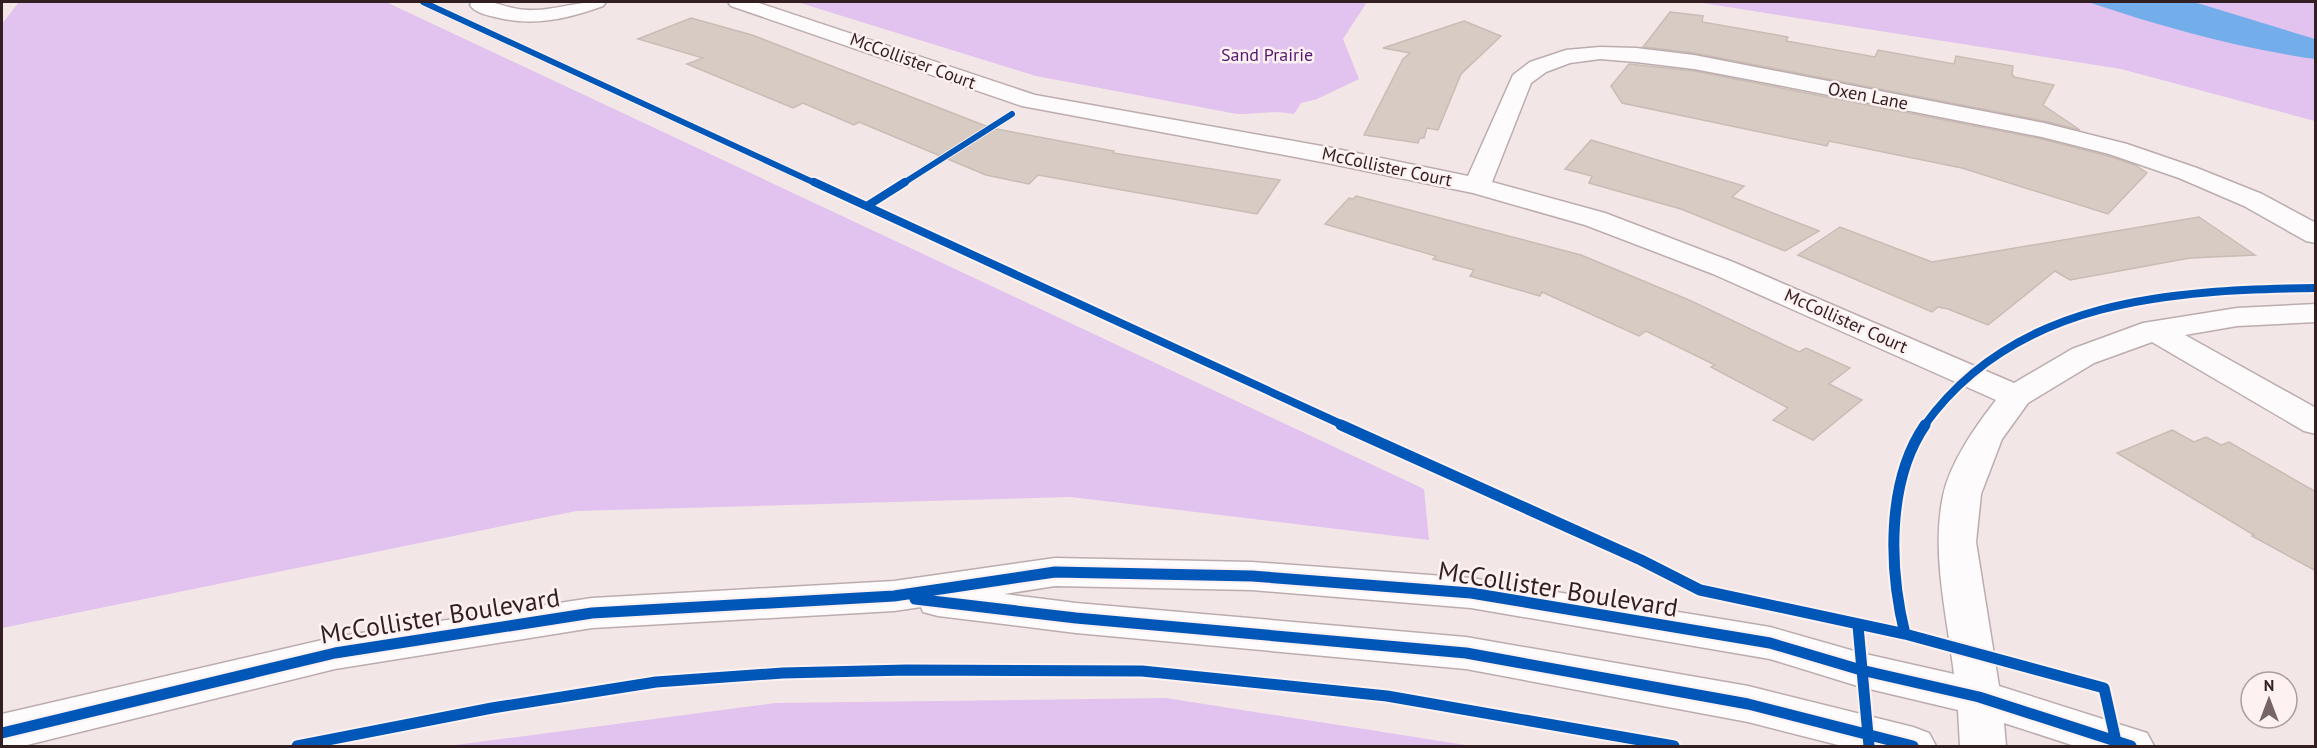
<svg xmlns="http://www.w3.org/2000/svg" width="2317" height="748" viewBox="0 0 2317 748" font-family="'PT Sans',sans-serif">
<rect width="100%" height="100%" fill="#f3e6e7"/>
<path fill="#e2c2ee" d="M19 2H386L1424 489 1429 540 1071 497 576 511 2 628V24Z
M797 2H1367L1343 39 1359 79 1317 99 1301 103 1294 114C1274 110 1258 114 1237 114L1036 76Z
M1696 2H2315V121L2121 69Z
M1166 698 1472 746H448L776 703Z"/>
<path fill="#73aeeb" d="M2088 2H2194L2315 39V59C2238 48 2162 27 2088 2Z"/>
<path fill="#d8cbc4" stroke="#c8bcb4" stroke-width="1.5" d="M1670 12 1703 16 1702 22 1788 37 1786 41 1875 57 1878 50 1954 64 1956 56 2013 66 2012 74 2014 77 2054 85 2043 105 2080 130 2044 121 1694 53 1643 47Z
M691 18 752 35 991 128 1114 151 1113 153 1280 180 1257 214 1038 175 1029 184 986 175 859 122 854 125 803 103 793 108 687 64 703 58 638 39Z
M1464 21 1501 36 1461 74 1438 130 1427 128 1424 138H1420L1418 143 1364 135 1403 59 1410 53 1383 48Z
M1629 64 1694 71 2042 139 2108 156 2135 165 2147 173 2108 214 1962 168 1829 141 1827 146 1622 103 1611 86Z
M1591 140 1744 186 1732 197 1819 231 1785 251 1681 209 1589 183 1592 176 1565 169Z
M1356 196 1581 255 1689 300 1799 352 1806 348 1850 368 1829 384 1862 400 1813 440 1773 420 1788 408 1711 367 1715 365 1646 331 1639 336 1542 292 1540 296 1470 276 1474 270 1433 259 1436 256 1325 224 1349 198 1353 199Z
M2199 217 2255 255 2190 258 2070 280 2055 271 1988 325 1948 309 1938 307 1932 312 1798 255 1840 227 1932 262Z
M2172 430 2194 442 2206 437 2221 445 2229 442 2316 492V571L2252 536 2254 535 2117 453Z"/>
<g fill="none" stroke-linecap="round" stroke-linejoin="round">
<defs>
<path id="minor" d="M472 2C478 2 486 0 491 2 507 6 516 11 536 10 560 9 582 0 606 2L603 6C567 19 533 27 495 17 487 15 475 13 470 5Z
M728 2H756L1035 95 1327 147 1468 176 1513 75 1530 62 1566 50 1600 47 1636 48 1694 55 2044 123 2127 144 2197 168 2262 194 2316 223V243L2306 241 2244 206 2179 178 2109 154 2042 137 1773 84 1694 69 1636 62 1600 59 1570 63 1546 72 1531 83 1492 182 1605 213 1733 262 2014 383 2072 349 2143 323 2237 308 2316 304V322L2237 326 2185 335 2316 408V434L2304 431 2152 342 2094 363 2028 403 2002 439 1981 494 1976 542 1999 686 2147 733 2154 746H2075L2004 723 2006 746H1960L1958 710 1861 687 1770 659 1471 608 1252 590 1055 586 1004 594 1076 603 1466 637 1748 686 1913 727 1929 733 1936 746H1842L1748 722 1466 669 1076 633 938 616 923 612 921 607 894 611 592 628 335 669 23 746H2V714L335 637 592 598 894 581 1055 558 1252 562 1471 578 1770 627 1861 653 1954 674C1947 616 1931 553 1943 496 1950 462 1976 426 1996 400L1713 274 1585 225 1473 193 1327 163 1022 106 731 6Z"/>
</defs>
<use href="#minor" stroke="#bcacae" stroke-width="3"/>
<use href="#minor" fill="#fdfbfb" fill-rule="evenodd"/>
<defs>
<path id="cycleway-far2" d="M423 2 817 184
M902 184 1012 114"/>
<path id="cycleway-far1" d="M814 182 1345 426
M867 206 905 182
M1924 426C2015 298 2173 290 2316 288"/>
<path id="cycleway" d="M1341 425 1641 560 1700 590 1905 634 2104 688 2117 746
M915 599 1076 618 1466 653 1748 704 1913 746
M1858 626 1869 746
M1905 634C1889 569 1886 482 1925 425
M2 733 335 653 592 613 894 596 1055 572 1252 576 1471 593 1770 643 1861 670 1979 697 2131 746
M297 746 492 708 656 682 783 673 907 670 1142 671 1387 696 1674 746"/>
</defs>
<use href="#cycleway-far2" stroke="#fdf1f2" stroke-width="8"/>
<use href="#cycleway-far1" stroke="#fdf1f2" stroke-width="12"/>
<use href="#cycleway" stroke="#fdf1f2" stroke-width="15"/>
<use href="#cycleway-far2" stroke="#0057b8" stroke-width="6"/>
<use href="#cycleway-far1" stroke="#0057b8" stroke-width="8"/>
<use href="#cycleway" stroke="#0057b8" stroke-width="11"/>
</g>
<g text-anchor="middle" stroke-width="5" stroke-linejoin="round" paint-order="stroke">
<g font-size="18" fill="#541873" stroke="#fdf1f2">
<text x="1267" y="61">Sand Prairie</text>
</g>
<g font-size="18" fill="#331e21" stroke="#fdf1f2">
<text transform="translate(913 61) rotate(20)" y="6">McCollister Court</text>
<text transform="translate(1868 96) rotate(11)" y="6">Oxen Lane</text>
<text transform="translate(1387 167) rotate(12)" y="6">McCollister Court</text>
<text transform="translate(1846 321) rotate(24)" y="6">McCollister Court</text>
</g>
<g font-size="26" fill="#331e21" stroke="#fdf1f2">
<text transform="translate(1558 589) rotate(9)" y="9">McCollister Boulevard</text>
<text transform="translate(440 616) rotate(-9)" y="9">McCollister Boulevard</text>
</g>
</g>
<rect width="2317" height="748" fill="none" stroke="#331e21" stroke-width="6"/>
<g transform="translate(2269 700)"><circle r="28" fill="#fdf1f2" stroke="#ac9d9e" stroke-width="1.5"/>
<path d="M0-4.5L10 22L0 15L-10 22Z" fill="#766466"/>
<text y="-9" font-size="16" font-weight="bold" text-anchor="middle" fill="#331e21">N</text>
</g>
</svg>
